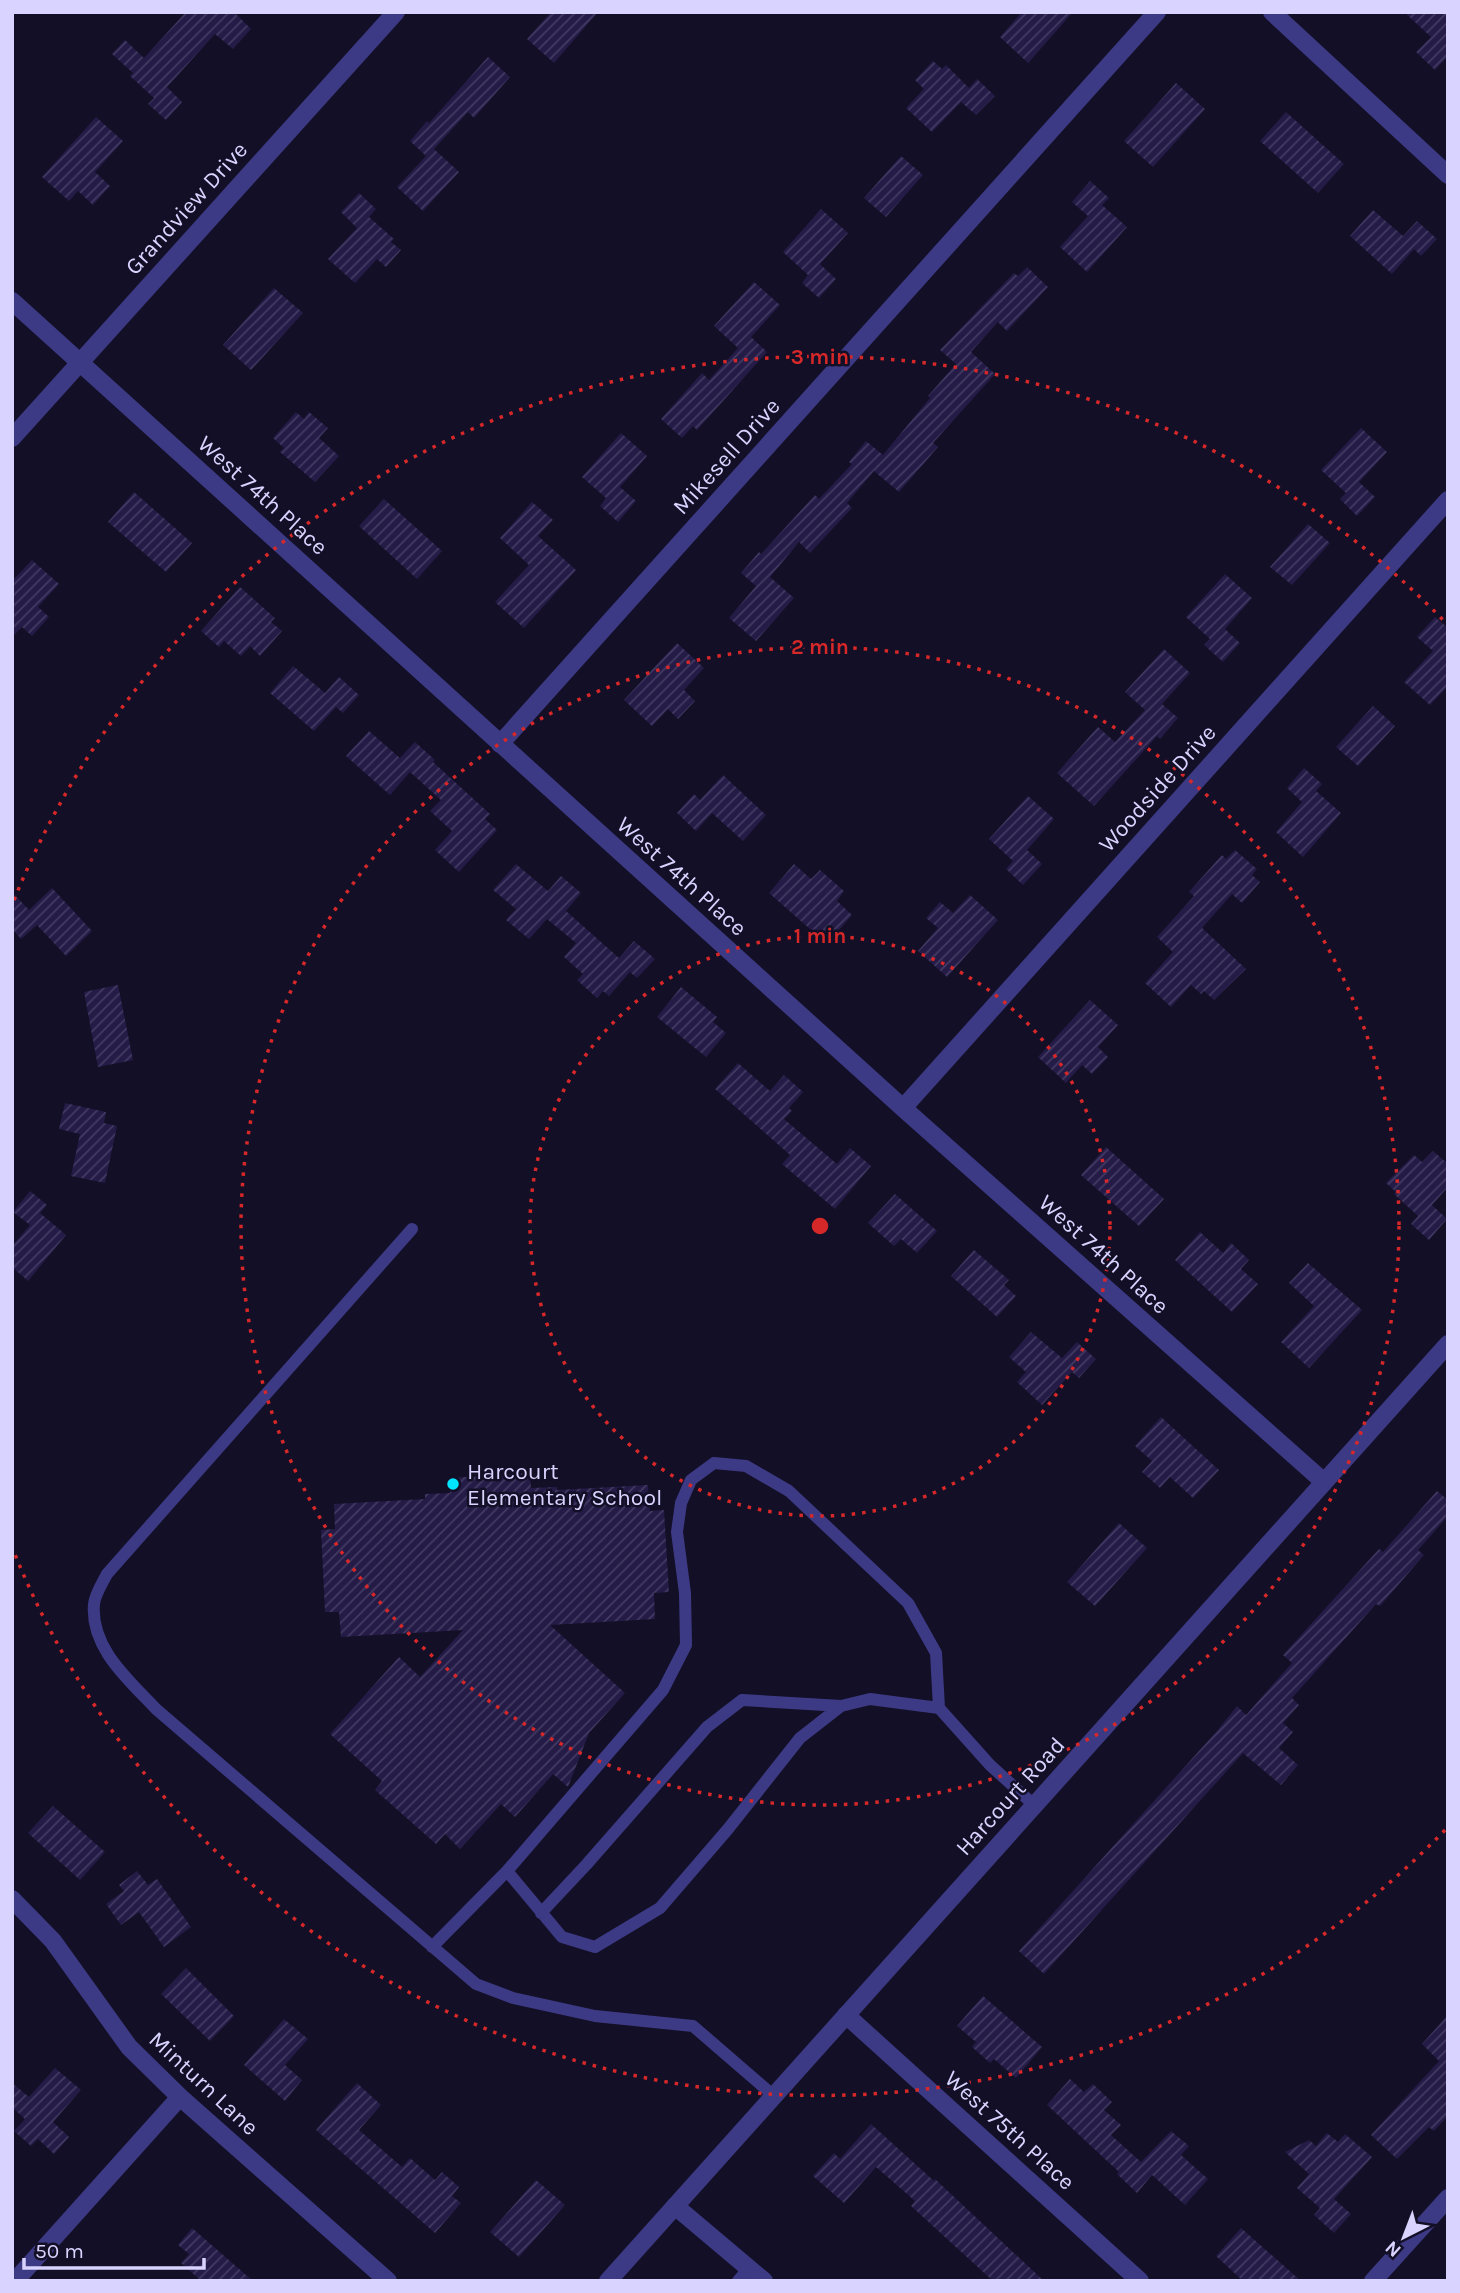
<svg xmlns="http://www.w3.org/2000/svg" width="1460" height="2293" viewBox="0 0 1460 2293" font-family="Karla,sans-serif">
<defs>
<pattern id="building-hatch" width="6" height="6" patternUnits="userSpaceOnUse" patternTransform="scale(1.75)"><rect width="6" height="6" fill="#241b47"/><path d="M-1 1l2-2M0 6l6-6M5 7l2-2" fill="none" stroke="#433b63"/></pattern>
</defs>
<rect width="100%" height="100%" fill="#130f26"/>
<path fill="url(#building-hatch)" d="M186 12H234L251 29 233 49 215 34 167 87 182 102 166 120 148 104 154 98 130 76 133 73 112 54 125 40 144 58Z
M551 12H598L554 63 527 39Z
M1022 12H1073L1028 63 1000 37Z
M1404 12H1448V56L1435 70 1416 52 1431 37Z
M488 57 510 77 474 118 468 112 434 149 459 172 423 211 397 187 426 156 410 141 427 121 429 123Z
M933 61 942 69 946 65 969 88 977 79 995 96 976 115 961 102 932 132 906 108 924 89 915 80Z
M1176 83 1205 109 1153 167 1124 141Z
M1286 112 1344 164 1318 193 1260 141Z
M96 117 123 141 95 172 110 186 93 205 78 191 69 201 42 177Z
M901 156 923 175 886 217 864 198Z
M1090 181 1109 198 1102 205 1127 227 1087 272 1060 247 1088 216 1072 202Z
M359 193 376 209 369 217 394 239 391 242 401 250 386 267 377 259 355 283 328 259 357 228 341 212Z
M821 209 848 233 820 264 836 279 819 298 802 283 808 275 783 252Z
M1373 210 1403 236 1417 221 1437 239 1421 256 1414 249 1392 274 1350 236Z
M1027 267 1048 287 1007 331 998 322 971 352 995 374 933 443 938 447 899 492 874 471 847 503 852 508 810 553 799 542 770 577 794 598 756 641 729 618 756 586 741 573 759 552 761 554 815 495 819 499 852 464 849 462 866 441 883 455 930 398 928 396 956 364 940 350 1014 273 1018 276Z
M754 282 780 305 751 337 767 352 697 430 693 426 682 438 661 419 702 373 709 380 738 348 714 326Z
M274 288 303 313 251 370 223 345Z
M296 412 304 419 309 412 328 428 319 438 339 456 315 482 280 452 284 448 273 438Z
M1361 428 1387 452 1359 482 1375 497 1357 516 1340 499 1346 493 1321 470Z
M621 433 647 456 620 487 636 501 618 522 600 506 606 498 582 477Z
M134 492 192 543 166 572 108 522Z
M384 499 442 551 417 579 359 526Z
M532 502 553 520 538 536 576 570 524 628 495 602 529 565 500 538Z
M1308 524 1330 543 1292 585 1270 567Z
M32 560 59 584 38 607 49 617 32 636 22 627 12 637V581Z
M1225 574 1252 598 1225 629 1240 643 1223 662 1204 645 1210 639 1186 617Z
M240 587 275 618 271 622 282 631 260 656 250 646 241 656 224 641 219 647 201 631Z
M1435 617 1448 628V686L1430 705 1404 682 1433 651 1417 637Z
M677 643 704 668 684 690 695 701 678 719 668 709 652 726 624 700Z
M1164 649 1190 673 1162 704 1178 718 1160 739 1157 736 1094 806 1057 773 1098 727 1115 742 1145 710 1125 692Z
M293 666 325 693 339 677 359 695 343 713 336 707 314 731 270 693Z
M1373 706 1395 726 1358 766 1336 747Z
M369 731 400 758 415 742 435 760 433 762 490 814 485 819 497 830 459 872 435 850 452 831 430 811 441 800 410 772 390 795 346 756Z
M1304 768 1322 784 1316 791 1341 813 1303 857 1276 832 1302 802 1287 788Z
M723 775 766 815 743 841 712 813 696 831 677 813 694 794 700 800Z
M1028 796 1054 819 1027 850 1042 864 1023 885 1006 869 1013 861 989 839Z
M1235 850 1257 869 1252 875 1260 882 1242 903 1232 894 1202 928 1246 969 1214 1000 1204 991 1201 994 1191 985 1171 1007 1145 983 1173 952 1157 937 1194 896 1189 892 1222 855 1226 859Z
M516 864 548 891 561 876 581 893 566 911 619 958 634 941 655 959 637 978 630 972 609 996 603 991 597 998 577 980 583 974 564 957 576 943 547 919 529 939 506 920 516 909 493 890Z
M794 864 811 879 820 870 844 891 837 901 852 915 827 944 769 893Z
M52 888 92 931 66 956 37 925 21 939 12 929V892L29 910Z
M970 895 998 920 947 977 918 951 938 928 926 918 940 902 953 913Z
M118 985 133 1060 98 1067 84 992Z
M681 987 717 1017 713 1022 726 1033 706 1057 657 1017Z
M1090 1000 1118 1025 1098 1047 1108 1057 1092 1074 1082 1065 1066 1083 1038 1057Z
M738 1063 770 1091 784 1075 803 1092 789 1108 792 1111 784 1119 837 1164 850 1148 871 1166 835 1209 782 1164 790 1155 715 1089Z
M65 1103 106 1112 104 1123 117 1126 105 1183 71 1176 80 1134 59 1129Z
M1106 1147 1164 1199 1139 1226 1081 1175Z
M1433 1151 1448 1164V1187L1432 1205 1447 1219 1429 1240 1411 1224 1418 1216 1394 1194 1396 1192 1386 1183 1414 1155 1422 1162Z
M30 1191 47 1205 40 1213 66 1235 28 1281 12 1267V1246L30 1225 13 1212Z
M895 1194 937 1231 917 1253 901 1239 894 1246 868 1223Z
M1200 1232 1223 1253 1231 1243 1249 1260 1241 1269 1258 1284 1232 1312 1175 1260Z
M974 1250 1009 1280 1004 1285 1016 1296 997 1317 951 1276Z
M1308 1263 1362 1310 1309 1368 1281 1342 1314 1306 1289 1283Z
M1031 1332 1062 1358 1077 1342 1096 1359 1079 1378 1072 1372 1042 1405 1017 1382 1026 1372 1009 1357Z
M1161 1417 1219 1470 1193 1498 1170 1477 1160 1488 1142 1472 1152 1461 1135 1446Z
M530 1473 531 1488 557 1487V1490L648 1485 650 1511 664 1510 669 1592 654 1593 655 1619 550 1625 625 1693 589 1733 568 1787 553 1774 515 1817 501 1804 460 1849 445 1834 436 1844 375 1790 382 1781 330 1734 399 1657 420 1677 463 1630 341 1637 339 1612H325L321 1530 335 1529 334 1504 425 1499V1494L450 1493 449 1478Z
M1437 1491 1448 1500V1516L1418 1550 1424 1555 1380 1606 1376 1604 1292 1698 1299 1705 1283 1723 1293 1732 1279 1748 1298 1765 1281 1785 1243 1753 1044 1974 1019 1951 1217 1731 1237 1706 1246 1715 1292 1663 1283 1655 1379 1549 1383 1552Z
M1119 1523 1147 1548 1095 1606 1067 1582Z
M53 1806 105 1852 80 1880 28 1833Z
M137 1871 148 1885 157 1879 191 1927 164 1947 139 1912 121 1925 106 1904 124 1891 119 1885Z
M186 1968 234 2016 210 2041 161 1994Z
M983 1996 1042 2047 1016 2078 994 2059 990 2063 972 2047 976 2042 957 2026Z
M1448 2015V2116L1434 2131 1429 2127 1397 2159 1371 2135 1439 2061 1422 2044Z
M284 2019 308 2039 285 2065 302 2080 285 2101 244 2065Z
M55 2068 81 2090 53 2122 69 2137 54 2154 38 2139 31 2146 14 2131 25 2119 12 2107V2083L29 2097Z
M1070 2079 1084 2092 1093 2084 1112 2102 1104 2110 1121 2125 1111 2135 1141 2162 1171 2131 1189 2146 1181 2155 1208 2179 1185 2205 1152 2175 1137 2193 1117 2174 1119 2172 1047 2105Z
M357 2083 381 2105 359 2130 402 2167 410 2158 435 2180 442 2172 459 2187 452 2196 461 2203 435 2233 316 2130Z
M871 2124 934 2181 935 2179 1044 2281H993L911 2206 915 2201 876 2167 844 2203 813 2176 834 2153 840 2159Z
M1327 2133 1338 2142 1345 2134 1372 2157 1334 2199 1351 2214 1334 2233 1314 2215 1320 2208 1297 2188 1309 2174 1285 2152 1309 2140 1316 2146Z
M536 2180 565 2205 519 2257 490 2232Z
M192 2228 253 2281H201L181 2263 189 2254 178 2245Z
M1241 2228 1301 2281H1243L1216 2256Z"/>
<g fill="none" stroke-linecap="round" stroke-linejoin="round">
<path stroke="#3d3a85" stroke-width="12" d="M412 1229 107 1574C103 1582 95 1594 94 1604 90 1648 129 1680 156 1709L476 1984 513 1998 595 2016 693 2026 774 2096
M507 1871 663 1690 686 1645 685 1593 677 1532 681 1503 691 1480 714 1463 746 1466 789 1491 908 1603 936 1653 939 1708
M541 1913 586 1865 707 1727 742 1700 841 1706
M432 1947 507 1871 562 1937 595 1947 660 1908 728 1829 800 1738 841 1706 870 1699 939 1708 990 1765 1034 1805
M738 2281 750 2267"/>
<path stroke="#3d3a85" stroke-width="18" d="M1272 12 1448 175
M12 301 903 1108 1324 1482
M500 744 1157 12
M903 1108 1448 500
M12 1899 53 1941 129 2047 180 2097 388 2281
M846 2015 1140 2281
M675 2206 764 2281
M15 2281 180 2097
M1373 2281 1448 2198"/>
<path stroke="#3d3a85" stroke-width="18" d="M12 438 396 12
M608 2281 1448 1344"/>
</g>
<g fill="none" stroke="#d62828" stroke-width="3.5" stroke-dasharray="3.5 7">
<circle cx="820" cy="1226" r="290"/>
<circle cx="820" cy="1226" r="579"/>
<path d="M1445 1830A869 869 0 0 1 14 1552M14 900A869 869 0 0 1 1445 622"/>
</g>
<circle fill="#00e5ff" stroke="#130f26" stroke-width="2.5" cx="453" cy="1484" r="7"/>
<g text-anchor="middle" stroke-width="5" stroke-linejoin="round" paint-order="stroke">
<g font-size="23" fill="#d9d4ff" stroke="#130f26">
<text transform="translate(186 208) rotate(-48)" y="8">Grandview Drive</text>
<text transform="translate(726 456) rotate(-48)" y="8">Mikesell Drive</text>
<text transform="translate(263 495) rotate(42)" y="8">West 74th Place</text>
<text transform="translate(1157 788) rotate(-48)" y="8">Woodside Drive</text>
<text transform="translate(682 876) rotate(42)" y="8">West 74th Place</text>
<text transform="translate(1104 1254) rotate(42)" y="8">West 74th Place</text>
<text transform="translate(1010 1796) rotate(-48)" y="8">Harcourt Road</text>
<text transform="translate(204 2083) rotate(43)" y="8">Minturn Lane</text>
<text transform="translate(1010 2130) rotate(42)" y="8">West 75th Place</text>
</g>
<g font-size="23" fill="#d9d4ff" stroke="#130f26" text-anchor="start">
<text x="467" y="1479">Harcourt<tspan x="467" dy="26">Elementary School</tspan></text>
</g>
</g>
<circle cx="820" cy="1226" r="10" fill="#d62828" stroke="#130f26" stroke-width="3.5"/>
<g font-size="21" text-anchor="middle" font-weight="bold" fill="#d62828" stroke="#130f26" stroke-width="5" stroke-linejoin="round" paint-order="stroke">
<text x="820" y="364">3 min</text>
<text x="820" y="654">2 min</text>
<text x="820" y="943">1 min</text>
</g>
<rect width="1460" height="2293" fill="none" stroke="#d9d4ff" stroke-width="28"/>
<g transform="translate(1404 2237) rotate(222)" stroke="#130f26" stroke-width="5" paint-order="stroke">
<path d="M0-5L12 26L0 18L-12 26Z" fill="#d9d4ff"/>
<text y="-10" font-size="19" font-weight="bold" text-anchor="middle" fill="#d9d4ff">N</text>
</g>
<path d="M24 2258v10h180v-10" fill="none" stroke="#d9d4ff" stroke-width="3.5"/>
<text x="35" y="2258" font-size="21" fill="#d9d4ff" stroke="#130f26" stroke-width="5" paint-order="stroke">50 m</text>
</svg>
